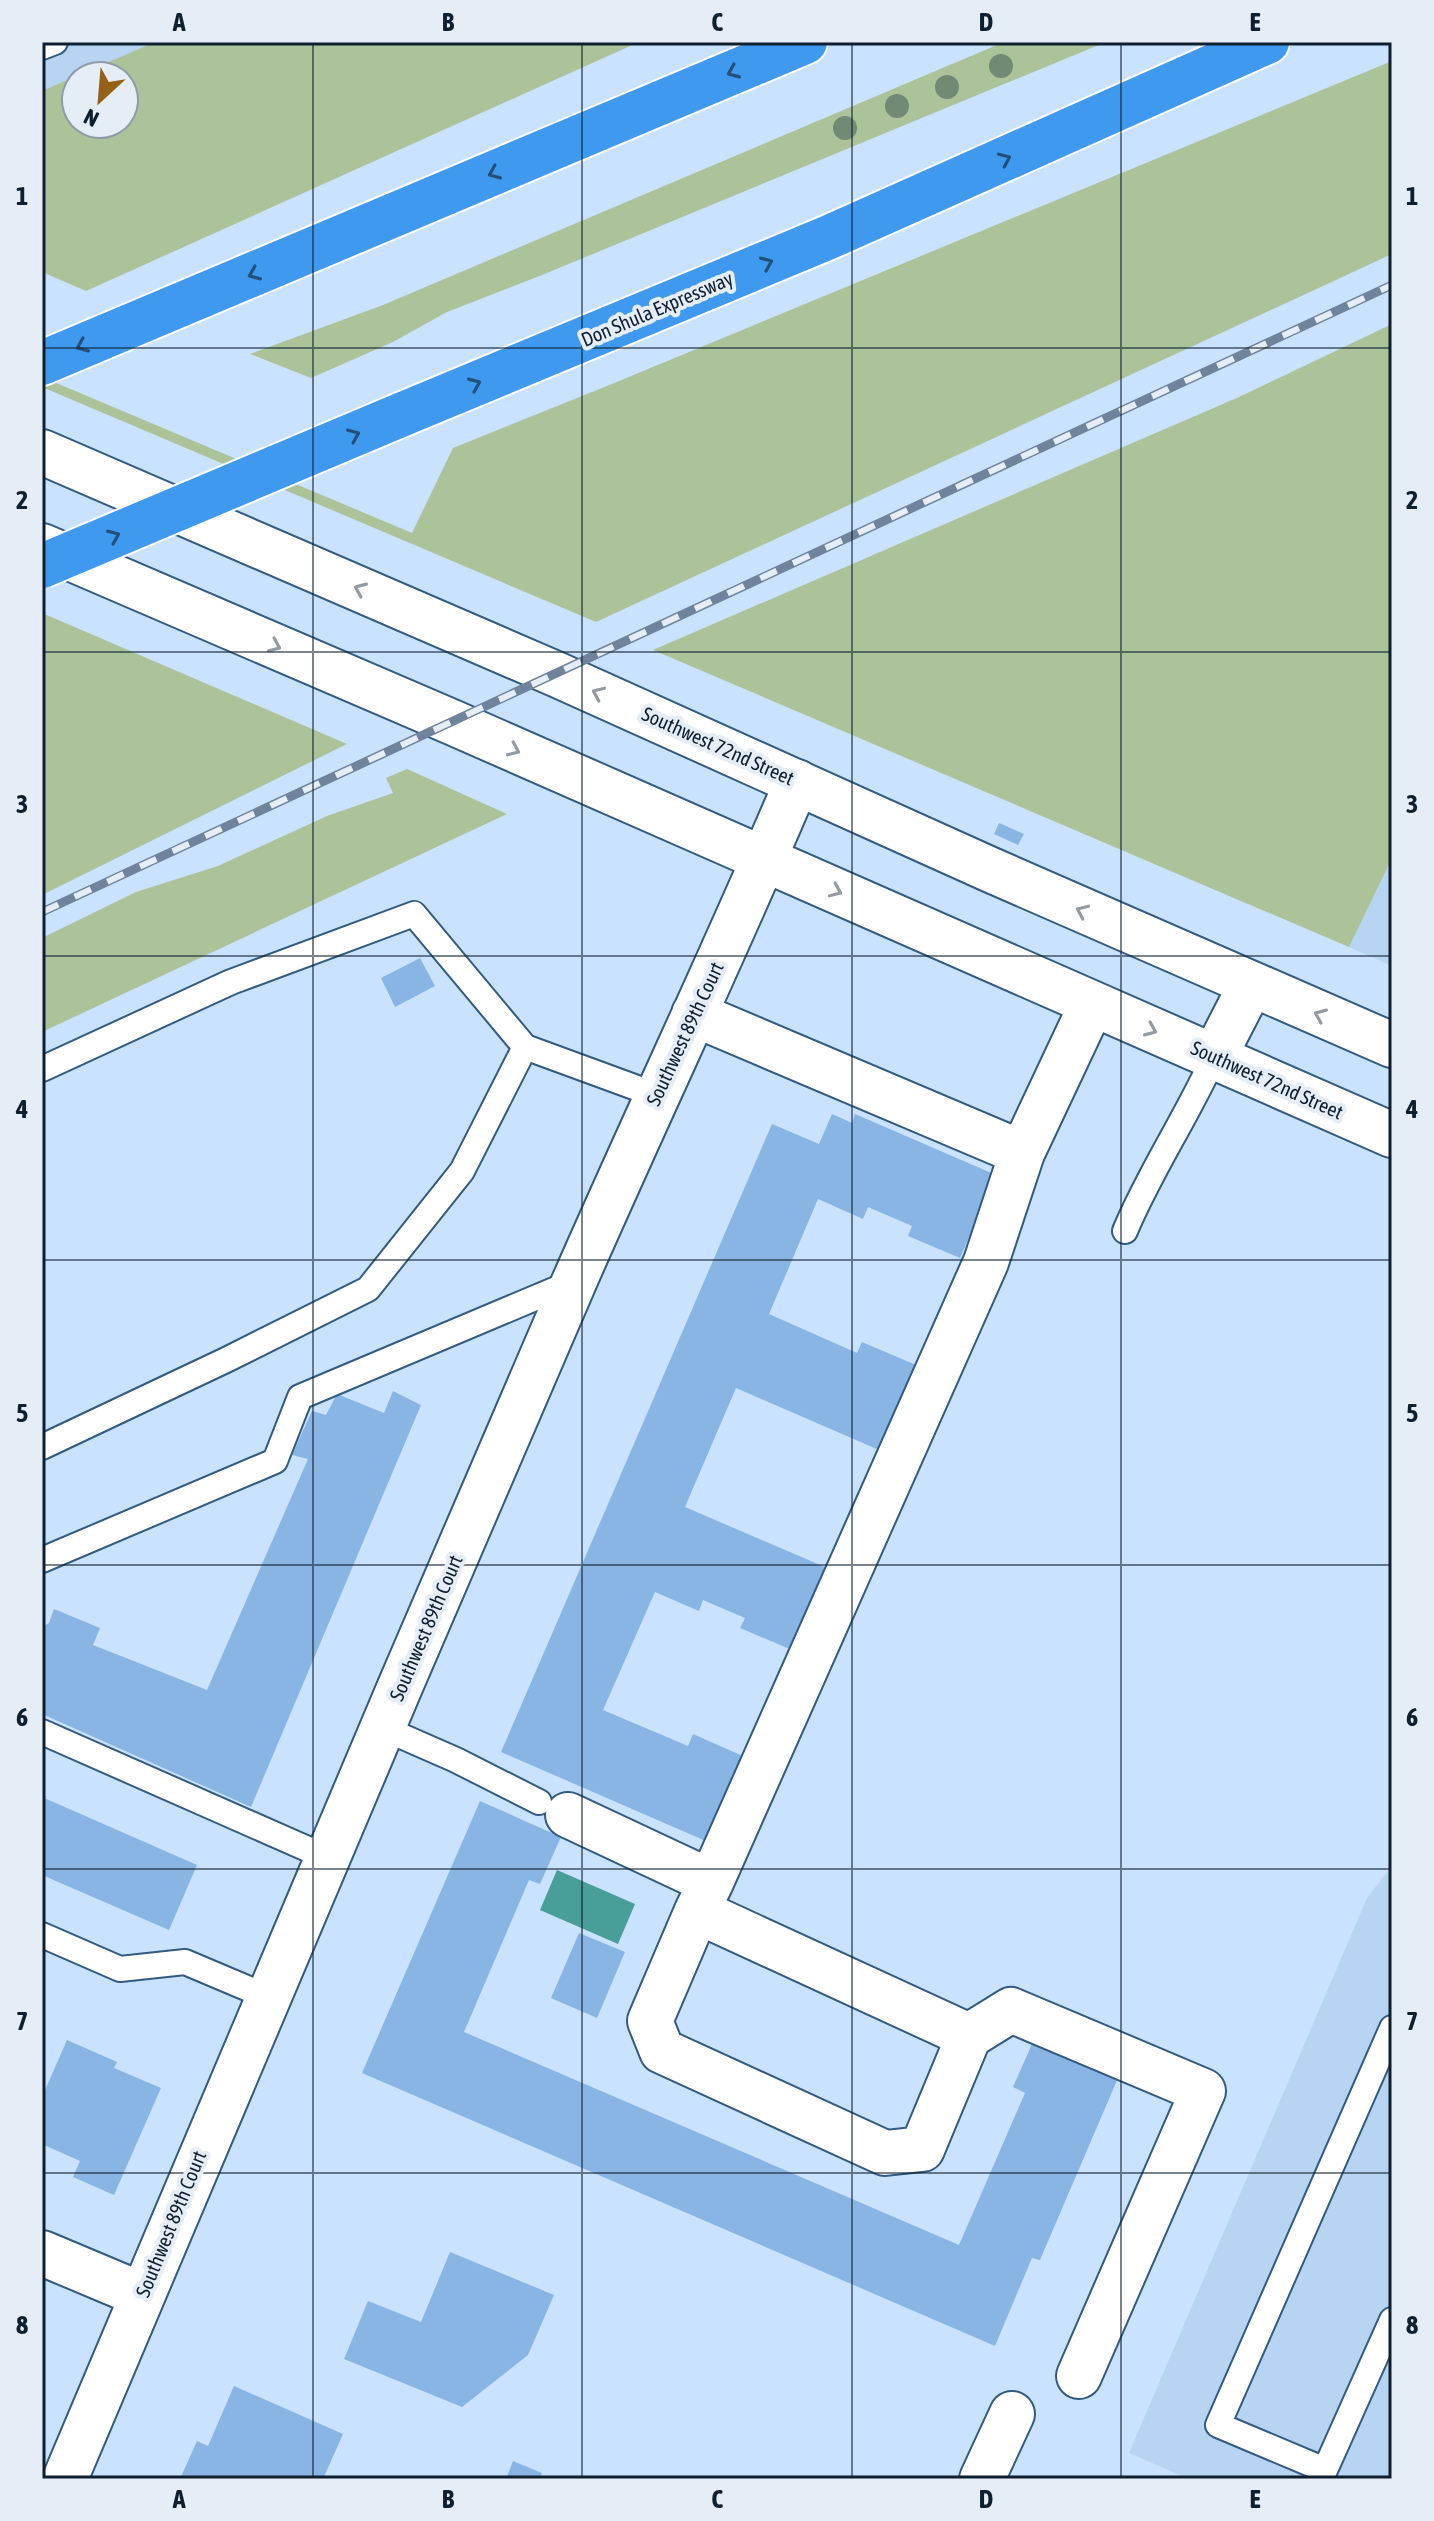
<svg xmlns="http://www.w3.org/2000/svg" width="1434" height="2521" viewBox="0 0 1434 2521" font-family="'Asap Condensed',sans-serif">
<rect width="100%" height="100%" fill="#c8e2ff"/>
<path fill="#b7d4f3" d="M42 42H155L42 91Z
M1391 858H1392V966L1349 947Z
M1392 1866V2479H1189L1129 2453 1367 1898Z"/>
<path fill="#acc298" d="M155 42H639L86 291 42 272V91L76 76V124H124V76H76Z
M1004 42H1106L542 275 447 312 393 342 311 378 250 354 383 305Z
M1392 61V254L596 622 42 387V377L412 533 453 448 607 386Z
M1392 324V858L1349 947 653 650 1239 397Z
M42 613 347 744 42 895Z
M407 769 507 814 42 1032V938L136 892 218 866 327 816 393 793 386 778Z"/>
<path fill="#499e99" d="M557 1870 635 1904 618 1944 540 1910Z"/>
<path fill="#88b5e4" d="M999 823 1024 834 1018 845 994 834Z
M420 958 435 986 395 1007 381 978Z
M832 1114 852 1123 855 1114 996 1175 960 1258 908 1236 912 1226 868 1207 863 1219 818 1199 769 1314 857 1353 862 1342 916 1365 879 1450 736 1388 685 1507 827 1568 792 1650 740 1628 745 1618 703 1600 699 1611 655 1592 603 1710 688 1746 693 1734 745 1757 708 1842 501 1752 772 1124 819 1144Z
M393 1391 421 1405 251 1807 42 1714V1627L49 1623 54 1609 100 1628 93 1645 207 1690 308 1459 292 1455 312 1411 326 1415 337 1394 384 1413Z
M42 1797 197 1865 169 1930 42 1875Z
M480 1801 561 1837 540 1884 529 1880 464 2032 959 2245 1025 2093 1013 2087 1036 2035 1121 2071 1040 2260 1032 2258 995 2346 362 2073Z
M579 1933 625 1952 597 2018 551 1998Z
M67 2040 117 2062 114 2068 161 2088 114 2195 73 2177 80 2161 42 2144V2097Z
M450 2252 554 2295 528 2355 462 2407 344 2359 368 2301 421 2322Z
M234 2386 343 2434 323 2479H180L197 2441 208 2446Z
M513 2461 542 2473 540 2479H506Z"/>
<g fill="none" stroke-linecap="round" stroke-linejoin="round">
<defs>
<path id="service" d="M42 47 55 42
M42 1069 231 982 414 914 525 1047 656 1095
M1125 1231C1150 1171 1187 1117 1214 1057
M42 1447 226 1360 368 1289 462 1171 525 1047
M42 1560 275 1461 300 1397 573 1282
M383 1728 456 1760 539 1802
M42 1732 328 1858
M42 1935 120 1969 185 1962 268 1997
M1392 2028 1218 2425 1325 2470 1392 2320"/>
<path id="minor" d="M694 1014 1022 1153 1092 1004
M568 1815 711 1882 986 1262 1022 1153
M711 1882 697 1911 969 2036 1011 2010 1203 2091 1079 2376
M697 1911 650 2021 662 2051 885 2153 922 2149 969 2036
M42 2253 142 2295
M65 2479C232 2079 402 1680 574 1282 647 1115 726 950 797 782
M982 2479 1012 2414"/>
<path id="secondary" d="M42 452 558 675 991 870 1392 1045
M42 546 454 723 1392 1135
M1214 1057 1251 985"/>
<path id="motorway" d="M42 363 805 42
M403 414 827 238 1267 42"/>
</defs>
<use href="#service" stroke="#325a82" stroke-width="28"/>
<use href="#minor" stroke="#325a82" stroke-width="48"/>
<use href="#secondary" stroke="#325a82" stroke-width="48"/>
<use href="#motorway" stroke="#fff" stroke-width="48"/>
<use href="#service" stroke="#fff" stroke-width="24"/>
<use href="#minor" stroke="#fff" stroke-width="44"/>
<use href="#secondary" stroke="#fff" stroke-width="44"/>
<use href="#motorway" stroke="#3f99ee" stroke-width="44"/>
<defs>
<path id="rail" d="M42 912 1392 285"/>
</defs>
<use href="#rail" stroke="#6f849c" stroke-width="9"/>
<use href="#rail" stroke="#e5edf7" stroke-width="6" stroke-dasharray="18" stroke-linecap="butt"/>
<defs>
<path id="motorway-bridge" d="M42 566 403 414"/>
</defs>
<use href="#motorway-bridge" stroke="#fff" stroke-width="48" stroke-linecap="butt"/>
<use href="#motorway-bridge" stroke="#3f99ee" stroke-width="44"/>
</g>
<g fill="#718a74">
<circle cx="1001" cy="66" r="12"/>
<circle cx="947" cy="87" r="12"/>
<circle cx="897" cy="106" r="12"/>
<circle cx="845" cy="128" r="12"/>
</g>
<defs><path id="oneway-chevron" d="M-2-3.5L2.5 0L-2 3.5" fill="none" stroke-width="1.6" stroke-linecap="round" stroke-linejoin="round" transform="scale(2)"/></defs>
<g stroke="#22507c">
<use href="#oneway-chevron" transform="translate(733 72) rotate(157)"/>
<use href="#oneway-chevron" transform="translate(1005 159) rotate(-24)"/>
<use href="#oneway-chevron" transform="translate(494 173) rotate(157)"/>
<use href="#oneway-chevron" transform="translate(767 263) rotate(-23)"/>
<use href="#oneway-chevron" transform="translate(254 274) rotate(157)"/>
<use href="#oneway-chevron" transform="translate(82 346) rotate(157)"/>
<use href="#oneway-chevron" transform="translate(475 384) rotate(-23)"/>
<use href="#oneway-chevron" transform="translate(354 435) rotate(-23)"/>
<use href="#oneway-chevron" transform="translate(114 536) rotate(-23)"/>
</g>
<g stroke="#939aa2">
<use href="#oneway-chevron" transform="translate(360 589) rotate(-157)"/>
<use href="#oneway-chevron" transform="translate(275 646) rotate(23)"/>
<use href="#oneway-chevron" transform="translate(598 693) rotate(-156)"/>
<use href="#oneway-chevron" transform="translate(514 750) rotate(24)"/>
<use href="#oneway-chevron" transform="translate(836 891) rotate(24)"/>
<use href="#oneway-chevron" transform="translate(1082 911) rotate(-156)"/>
<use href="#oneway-chevron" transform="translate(1320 1015) rotate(-157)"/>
<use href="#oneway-chevron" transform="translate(1151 1030) rotate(23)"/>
</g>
<path fill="none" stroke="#0e1f30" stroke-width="2" stroke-opacity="0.55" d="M313 42V2479M582 42V2479M852 42V2479M1121 42V2479M42 348H1392M42 652H1392M42 956H1392M42 1260H1392M42 1565H1392M42 1869H1392M42 2173H1392"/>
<g text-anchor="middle" stroke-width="8" stroke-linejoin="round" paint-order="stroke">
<g font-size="20" fill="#0e1f30" stroke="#e5edf7">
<text transform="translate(657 309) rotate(-23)" y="7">Don Shula Expressway</text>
<text transform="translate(718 746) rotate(24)" y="7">Southwest 72nd Street</text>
<text transform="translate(685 1034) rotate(-65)" y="7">Southwest 89th Court</text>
<text transform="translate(1267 1080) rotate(24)" y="7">Southwest 72nd Street</text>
<text transform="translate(426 1628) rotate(-67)" y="7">Southwest 89th Court</text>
<text transform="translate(171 2224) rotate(-68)" y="7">Southwest 89th Court</text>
</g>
</g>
<rect width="1434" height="2521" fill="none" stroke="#e5edf7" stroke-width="88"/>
<g transform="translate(100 100) rotate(206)"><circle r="38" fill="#e5edf7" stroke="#8f9ba7" stroke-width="2"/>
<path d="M0-6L14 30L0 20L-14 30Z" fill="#956116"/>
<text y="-12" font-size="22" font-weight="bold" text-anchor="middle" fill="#0e1f30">N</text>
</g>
<rect x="44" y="44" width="1346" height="2433" fill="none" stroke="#0e1f30" stroke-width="3"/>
<g font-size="26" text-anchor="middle" font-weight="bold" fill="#0e1f30">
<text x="179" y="31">A</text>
<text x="448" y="31">B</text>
<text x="717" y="31">C</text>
<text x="986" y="31">D</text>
<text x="1255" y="31">E</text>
<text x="22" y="205">1</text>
<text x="1412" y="205">1</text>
<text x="22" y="509">2</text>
<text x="1412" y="509">2</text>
<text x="22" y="813">3</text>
<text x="1412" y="813">3</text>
<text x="22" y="1118">4</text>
<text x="1412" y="1118">4</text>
<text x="22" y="1422">5</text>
<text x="1412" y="1422">5</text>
<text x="22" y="1726">6</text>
<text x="1412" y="1726">6</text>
<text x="22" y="2030">7</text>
<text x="1412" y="2030">7</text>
<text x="22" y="2334">8</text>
<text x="1412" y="2334">8</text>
<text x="179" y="2508">A</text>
<text x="448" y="2508">B</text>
<text x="717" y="2508">C</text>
<text x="986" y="2508">D</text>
<text x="1255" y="2508">E</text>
</g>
</svg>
